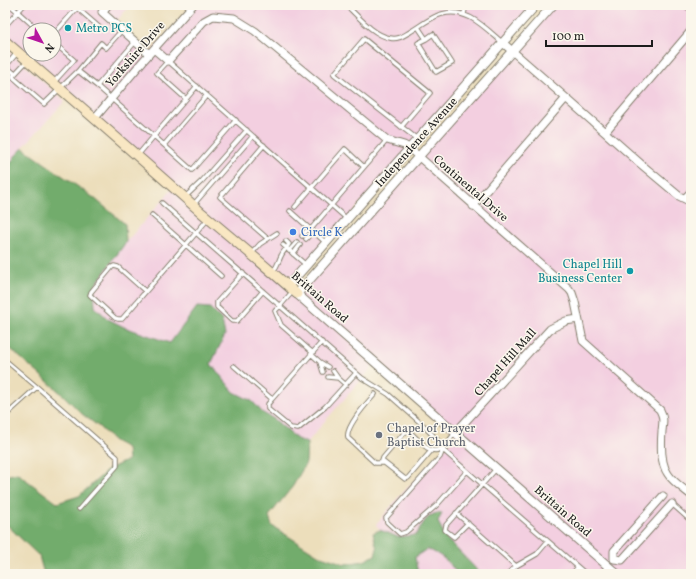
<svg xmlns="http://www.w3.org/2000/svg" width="696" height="579" viewBox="0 0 696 579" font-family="Vollkorn,serif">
<rect width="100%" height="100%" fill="#fbf7ec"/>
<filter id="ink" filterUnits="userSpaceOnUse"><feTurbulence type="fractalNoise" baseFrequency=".025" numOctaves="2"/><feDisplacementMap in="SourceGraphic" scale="8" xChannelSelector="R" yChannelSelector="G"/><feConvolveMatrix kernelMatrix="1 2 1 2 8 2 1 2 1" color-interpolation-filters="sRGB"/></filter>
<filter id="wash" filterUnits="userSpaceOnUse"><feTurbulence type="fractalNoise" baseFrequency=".012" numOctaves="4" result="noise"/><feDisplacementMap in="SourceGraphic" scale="16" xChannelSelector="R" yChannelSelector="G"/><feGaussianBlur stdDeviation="0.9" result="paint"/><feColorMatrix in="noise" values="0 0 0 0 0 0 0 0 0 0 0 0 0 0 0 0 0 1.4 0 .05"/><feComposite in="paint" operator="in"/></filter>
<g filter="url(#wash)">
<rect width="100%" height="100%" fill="#ecdebb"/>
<path fill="#f3cfe0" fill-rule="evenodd" d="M5 5H130L115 23 149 54 193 5H536L288 285 297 294 553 5H688L691 7V574H481L447 539 438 522 442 513 421 527 416 535 398 537 380 530 376 525 397 499 457 435 376 363 325 421 307 443 297 439 274 419 263 413 252 401 234 392 211 364 225 335 197 307 170 343 124 327 108 319 95 307 94 287 104 272 126 242 174 187 5 41ZM30 30H54V54H30Z
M5 48 65 101 15 156 5 173Z
M427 549 437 552 452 565 457 574H418L415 557Z"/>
<path fill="#72ac6c" stroke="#476444" d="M23 148 94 198 125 224 126 242 94 287 95 307 108 319 124 327 170 343 197 307 210 308 222 320 225 335 211 364 234 392 252 401 263 413 274 419 297 439 307 443 306 463 293 486 269 516 272 526 318 555 345 564 364 561 375 555 377 549 373 533 380 530 398 537 416 535C423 524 427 512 442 513L438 522 447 539 481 574H457C450 562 440 554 427 549L415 557 418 574H44L39 556 5 523V476L17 473 57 503 79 496 109 469 128 460 127 448 114 441 98 426 82 414 63 395 5 344V173L15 156Z"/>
</g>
<g filter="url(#ink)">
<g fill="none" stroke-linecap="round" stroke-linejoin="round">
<defs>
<path id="service" d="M10 5 38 30
M346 5C358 16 373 35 390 38 398 40 403 36 410 32 419 27 432 16 442 14 467 7 485 28 503 43
M464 14 466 5
M5 26 24 5
M418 27 426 39 418 43 436 72 452 63 433 34 426 39
M54 34 77 8 99 27
M136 41 97 86 154 136 138 155
M27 61 13 76 14 78 44 104 78 71 101 43 106 48 122 30
M30 62 37 54
M6 66 15 74
M5 67 17 53
M78 71 97 86
M54 82 74 60 54 43
M207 95 164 145 192 170 236 120
M186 99 197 86
M401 127 430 93 364 39 334 74 417 139
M164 145 154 136 186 99 157 73 168 61 347 219
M264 145 220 197 268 239
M185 197 202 181 247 130
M194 204 253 136
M295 207 345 149 364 167
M290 211 309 228
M152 215 221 276
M208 219 196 233 280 306 293 291
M311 229 387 140
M302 236 309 228 311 229
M306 239 313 231 326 243
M283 245 306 265
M289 251 297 242
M252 253 260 244 277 233
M293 254 300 245
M273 271C278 266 278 262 281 256 283 251 287 248 289 244L286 241
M243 273 217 302V307L232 321H237L263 291
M145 291 118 267 114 266 112 267 91 292 90 295 115 318 118 319H122L196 233 162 203
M313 353 281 325 275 311 280 306 362 378 388 394 423 425 444 447 455 433
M311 354 320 362 328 367
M5 360 37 387 5 416
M320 362 323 372
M234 366 272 399 322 342
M333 371 338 378 346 385
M328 377 338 378
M37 387 117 457V466L79 509
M375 394C367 403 345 427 348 438L375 463H384
M272 399 268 404V409L291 428 298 429 325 407 356 373
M443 450 467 471 437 505 406 532 400 534 387 522 386 518 440 457 444 447
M431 451 408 478 405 479 382 461 383 458 405 432H410C419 440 431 458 443 447
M467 471 586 574
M672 504 691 521
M456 513 516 566 537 554 548 541
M468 523 454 537 445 530 446 525 496 469
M508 574 516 566
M572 574 578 567
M601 574 608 566"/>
<path id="minor" d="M108 5 102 12 149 54
M503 43 566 98
M154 49 168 61 204 21 213 16 234 18 255 31 387 140 404 145 409 148 569 289 572 293 575 302 583 341 660 410C664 417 663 423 662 431 661 444 660 463 668 474 672 481 685 490 691 495
M94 119 143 61 193 5
M605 132 691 31
M685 198 691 192
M473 206 566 98 642 165 679 196 691 202
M455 433 550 329 566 321 578 319
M663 496 614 551V559L622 560 672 504"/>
<path id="tertiary" d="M553 5 297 294 617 574
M688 5 691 7
M288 286 536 5"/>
<path id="secondary" d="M5 41C71 98 137 155 202 213 234 240 266 266 297 294"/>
</defs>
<use href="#service" stroke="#847d6c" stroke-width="5.5"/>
<use href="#minor" stroke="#847d6c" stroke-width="9"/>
<use href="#tertiary" stroke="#847d6c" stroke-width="10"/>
<use href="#secondary" stroke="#847d6c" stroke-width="11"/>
<use href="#service" stroke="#fff" stroke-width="3.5"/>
<use href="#minor" stroke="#fff" stroke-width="7"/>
<use href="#tertiary" stroke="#fff" stroke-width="8"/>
<use href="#secondary" stroke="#f9e7c3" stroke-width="9"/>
</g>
</g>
<g fill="#0f9aa8" stroke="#fbf7ec" stroke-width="1.5">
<circle cx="68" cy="28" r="4"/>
<circle cx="630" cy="271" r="4"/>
</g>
<circle fill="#3f7fe0" stroke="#fbf7ec" stroke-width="1.5" cx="293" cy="232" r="4"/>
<circle fill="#6b7280" stroke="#fbf7ec" stroke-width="1.5" cx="379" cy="435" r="4"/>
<g text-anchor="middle" stroke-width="3" stroke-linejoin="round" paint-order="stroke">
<g font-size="12" fill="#0d838f" stroke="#fbf7ec" text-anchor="start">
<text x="76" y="32">Metro PCS</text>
<text x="622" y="268" text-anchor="end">Chapel Hill<tspan x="622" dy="14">Business Center</tspan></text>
</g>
<g font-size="12" fill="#1c1c1c" stroke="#fbf7ec">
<text transform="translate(135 54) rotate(-49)" y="4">Yorkshire Drive</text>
<text transform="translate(416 142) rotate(-48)" y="4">Independence Avenue</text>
<text transform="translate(471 188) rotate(41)" y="4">Continental Drive</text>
<text transform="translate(320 297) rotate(41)" y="4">Brittain Road</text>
<text transform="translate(505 362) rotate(-48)" y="4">Chapel Hill Mall</text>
<text transform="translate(563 511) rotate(41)" y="4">Brittain Road</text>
</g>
<g font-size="12" fill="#366cbe" stroke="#fbf7ec" text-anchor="start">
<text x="301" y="236">Circle K</text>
</g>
<g font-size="12" fill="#5b616d" stroke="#fbf7ec" text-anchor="start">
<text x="387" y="432">Chapel of Prayer<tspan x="387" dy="14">Baptist Church</tspan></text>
</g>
</g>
<rect width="696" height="579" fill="none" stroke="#fbf7ec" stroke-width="20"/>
<g transform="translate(42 42) rotate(130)"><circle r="19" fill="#fbf7ec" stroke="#a29f99"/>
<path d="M0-3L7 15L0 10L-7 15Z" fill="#b5179e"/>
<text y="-6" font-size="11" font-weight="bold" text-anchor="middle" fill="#1c1c1c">N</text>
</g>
<path d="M546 40v6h106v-6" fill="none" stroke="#1c1c1c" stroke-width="2"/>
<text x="552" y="40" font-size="12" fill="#1c1c1c" stroke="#fbf7ec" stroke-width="3" paint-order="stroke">100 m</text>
</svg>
